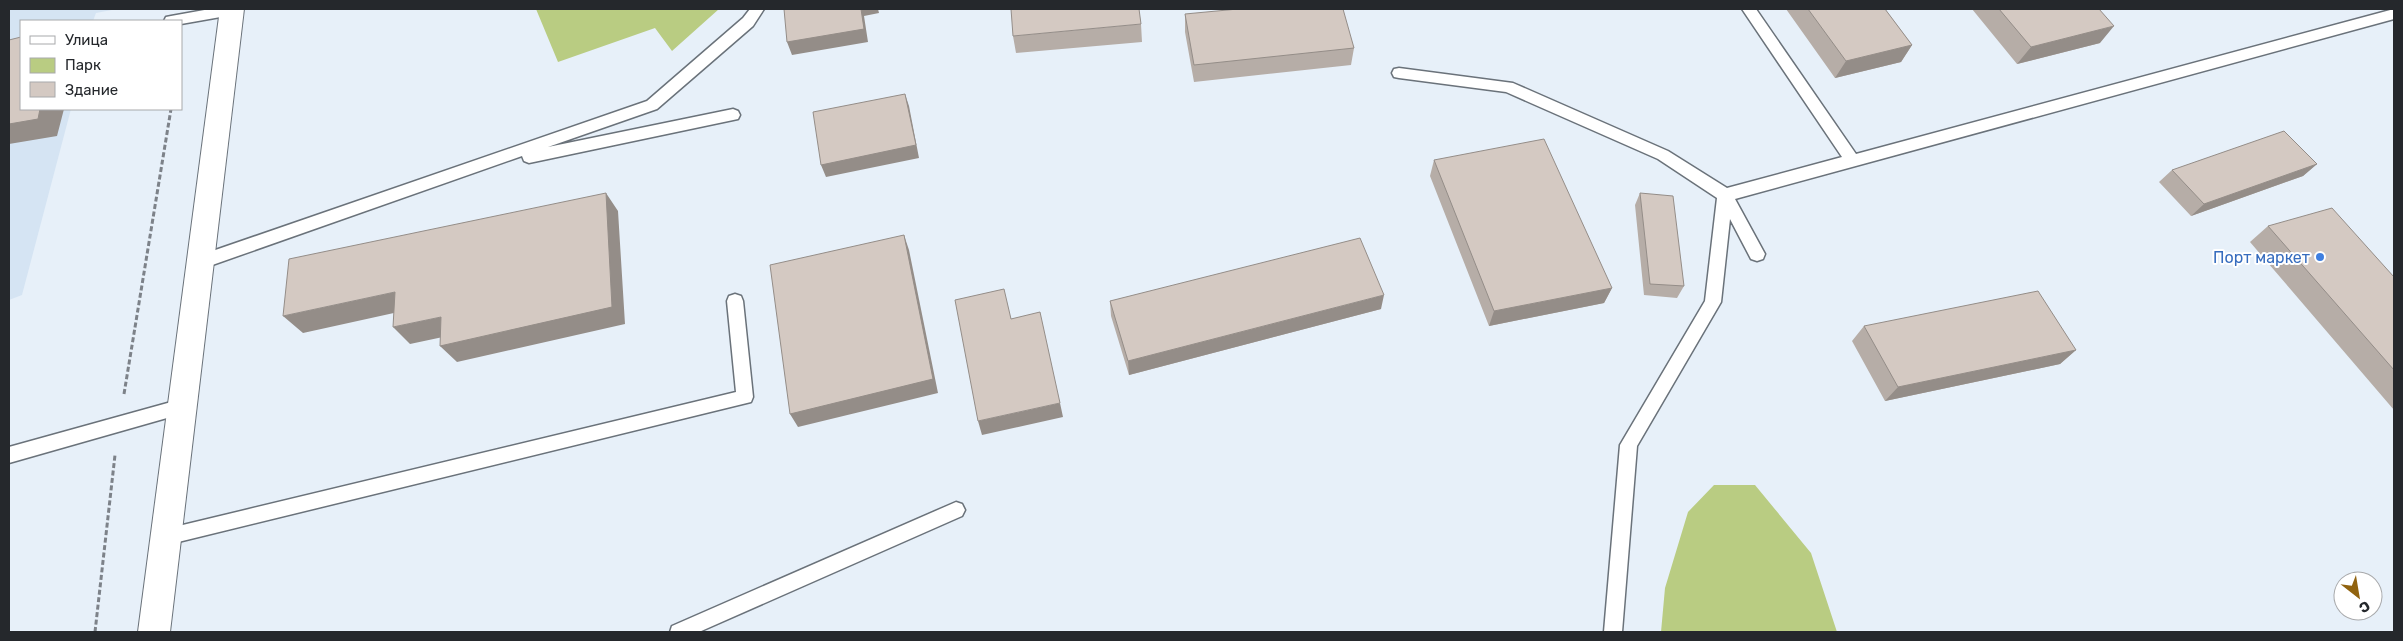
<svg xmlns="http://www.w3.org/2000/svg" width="2403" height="641" viewBox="0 0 2403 641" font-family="Rubik,sans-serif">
<rect width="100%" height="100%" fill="#e7f0f9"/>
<path fill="#d5e4f3" d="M9 9H117L96 13 93 21H21V109H71L22 295 9 300Z"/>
<path fill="#b9cc82" d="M536 9H719L672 51 655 28 558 62Z
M1714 485H1755L1811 553 1837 632H1661L1665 588 1688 512Z"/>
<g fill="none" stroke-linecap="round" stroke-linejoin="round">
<defs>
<path id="lane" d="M210 9 239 10 237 14 232 15 181 24V21H164L166 17 171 16Z
M750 9H764L753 26 657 109 548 147 733 109 738 111 740 115 738 119 529 163 524 161 522 156 201 269 195 267 193 262 195 257 647 101 743 18Z
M1742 9H1756L1856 154 2394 9V19L1735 199 1765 254 1763 259 1757 261 1751 259 1730 219 1721 302 1637 446 1622 632H1604L1620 445 1705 301 1717 198 1658 159 1506 92 1399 78 1394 77 1392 73 1394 69 1399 68 1513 83 1668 151 1727 188 1842 157Z
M735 294 741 296 743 301 753 397 751 402 166 545 160 543 157 537 160 531 166 529 736 392 727 301 729 296Z
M182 399 188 402 190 407 188 412 9 463V447Z
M956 502 962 504 965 510 962 516 699 632H670L672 626Z"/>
<path id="street" d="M220 9H244L170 632H138Z"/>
</defs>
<use href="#lane" stroke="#6a727a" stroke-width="3"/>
<use href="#street" stroke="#6a727a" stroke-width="2"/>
<path stroke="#7d8289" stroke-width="3" stroke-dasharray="5 2.5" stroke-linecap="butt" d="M124 394 171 109
M95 632 115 455"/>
<use href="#lane" fill="#fff" fill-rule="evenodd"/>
<use href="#street" fill="#fff" fill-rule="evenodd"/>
</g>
<path fill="#b6ada7" d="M1786 9H1885L1912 45 1901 62 1835 78Z
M1972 9H2099L2100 43 2017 64Z
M1185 14 1354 48 1351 65 1194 82 1185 32Z
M1141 24 1142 42 1016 53 1013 36Z
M1434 160 1612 288 1604 303 1489 326 1430 176Z
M2317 164 2303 176 2191 216 2159 182 2172 170Z
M1640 193 1684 286 1677 298 1644 295 1635 205Z
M2268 226 2394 277V410L2250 242Z
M1110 301 1381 309 1129 375 1111 316Z
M1864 326 2076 350 2060 364 1885 401 1852 341Z"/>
<path fill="#948d88" d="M861 9H878L879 13 864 16 868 42 792 55 787 42Z
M2114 26 2100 43 2017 64 2031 47Z
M1912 45 1901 62 1835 78 1846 61Z
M905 94 909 106 919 158 826 177 821 165Z
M40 109H64L57 136 9 144V124Z
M2317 164 2303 176 2191 216 2204 204Z
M606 193 618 211 625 324 457 362 440 346Z
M904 235 909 250 938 393 798 427 790 414Z
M1612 288 1604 303 1489 326 1494 311Z
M395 292 412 309 303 333 283 316Z
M1384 295 1381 309 1129 375 1128 361Z
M441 317 457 334 410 344 393 327Z
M2076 350 2060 364 1885 401 1898 387Z
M1060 403 1063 417 982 435 978 421Z"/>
<path fill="#d4c9c2" stroke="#948d88" d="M784 9H861L864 29 787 42Z
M1011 9H1139L1141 24 1013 36Z
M1238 9H1343L1354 48 1194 65 1185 14Z
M1808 9H1885L1912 45 1846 61Z
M1999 9H2099L2114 26 2031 47Z
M21 37V109H40L38 119 9 124V40Z
M905 94 916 145 821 165 813 112Z
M2284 131 2317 164 2204 204 2172 170Z
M1544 139 1612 288 1494 311 1434 160Z
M606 193 612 307 440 346 441 317 393 327 395 292 283 316 289 259Z
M1640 193 1673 196 1684 286 1650 284Z
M2332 208 2394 277V370L2268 226Z
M904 235 933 379 790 414 770 265Z
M1360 238 1384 295 1128 361 1110 301Z
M1004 289 1011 319 1040 312 1060 403 978 421 955 300Z
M2038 291 2076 350 1898 387 1864 326Z"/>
<circle fill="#3f7fe0" stroke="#fff" stroke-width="2" cx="2320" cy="257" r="5"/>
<g text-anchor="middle" stroke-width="4" stroke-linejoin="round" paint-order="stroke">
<g font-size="16" fill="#366cbe" stroke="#fff" text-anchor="end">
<text x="2310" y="263">Порт маркет</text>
</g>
</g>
<rect width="2403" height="641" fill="none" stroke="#25282c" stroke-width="20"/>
<rect x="20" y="20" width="162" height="90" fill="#ffffff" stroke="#a8a9ab"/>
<rect x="30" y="36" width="25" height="8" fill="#ffffff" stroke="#a8a9ab"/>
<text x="65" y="45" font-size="15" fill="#25282c">Улица</text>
<rect x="30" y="58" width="25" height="15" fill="#b9cc82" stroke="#a8a9ab"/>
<text x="65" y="70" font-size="15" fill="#25282c">Парк</text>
<rect x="30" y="82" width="25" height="15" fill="#d4c9c2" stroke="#a8a9ab"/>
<text x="65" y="95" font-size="15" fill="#25282c">Здание</text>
<g transform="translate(2358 596) rotate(149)"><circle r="24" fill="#ffffff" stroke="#a8a9ab"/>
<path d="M0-4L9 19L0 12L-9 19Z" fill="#91630f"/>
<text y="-8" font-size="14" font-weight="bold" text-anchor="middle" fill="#25282c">С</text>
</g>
</svg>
